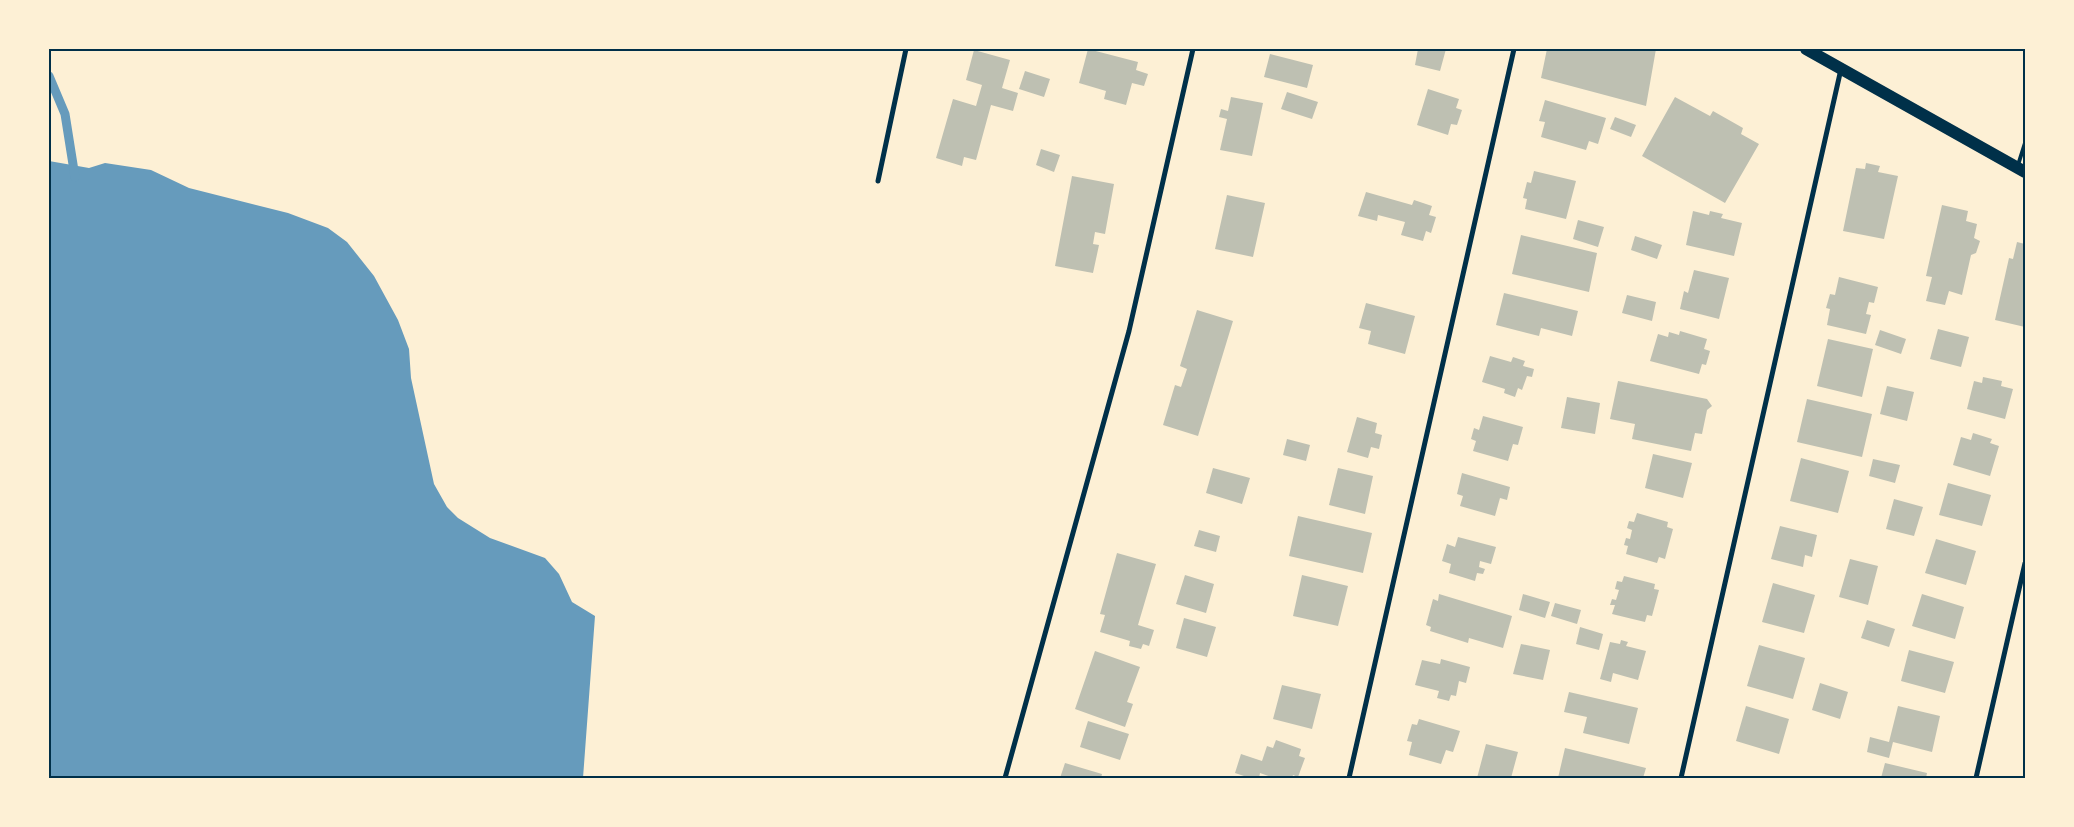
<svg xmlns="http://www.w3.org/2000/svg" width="2074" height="827" viewBox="0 0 2074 827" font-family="Georgia,serif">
<rect width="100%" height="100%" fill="#fdf0d5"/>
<path fill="#669bbc" d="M49 161 89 168 105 163 151 170 189 188 288 213 328 228 347 242 374 276 398 320 409 349 411 378 434 484 447 507 458 518 490 538 545 558 559 574 572 602 595 616 583 778H49Z"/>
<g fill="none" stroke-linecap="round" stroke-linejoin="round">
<path stroke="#669bbc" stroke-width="9" d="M49 76 65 114 75 177"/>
</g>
<path fill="#bec0b2" d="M1088 49 1138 62 1136 70 1148 74 1144 86 1132 83 1126 105 1104 99 1106 91 1079 83Z
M1418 49H1446L1440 71 1415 65Z
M1547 49H1656L1646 106 1541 78Z
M974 50 1010 60 1002 88 1018 93 1013 111 991 105 976 160 964 157 962 166 936 158 953 99 976 106 982 85 966 80Z
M1270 54 1313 65 1307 88 1264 77Z
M1025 71 1050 79 1044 97 1019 89Z
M1428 89 1459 99 1456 108 1462 110 1457 125 1451 124 1448 135 1417 125Z
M1287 92 1318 102 1312 119 1281 109Z
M1231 97 1263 103 1252 156 1220 150 1227 119 1219 117 1221 109 1228 111Z
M1675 97 1710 116 1713 111 1743 128 1741 134 1759 144 1725 203 1642 156Z
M1545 100 1606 118 1598 144 1589 141 1586 150 1541 137 1545 122 1539 121Z
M1615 117 1636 125 1631 137 1610 129Z
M1041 149 1060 155 1054 172 1036 165Z
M1866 163 1880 166 1878 172 1898 176 1884 239 1843 231 1856 168 1865 169Z
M1534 171 1576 181 1566 219 1525 209 1527 199 1523 198 1527 182 1531 183Z
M1072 176 1114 184 1105 234 1095 232 1093 244 1099 245 1093 273 1055 266Z
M1366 192 1412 205 1414 200 1432 206 1429 215 1436 217 1431 233 1426 231 1423 241 1401 235 1405 222 1378 215 1377 221 1358 216Z
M1227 195 1265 203 1253 257 1215 249Z
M1942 205 1968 211 1966 221 1977 224 1974 238 1980 241 1976 253 1971 255 1962 295 1949 291 1945 305 1926 301 1932 277 1926 276Z
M1693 211 1709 215 1710 211 1723 214 1721 218 1742 223 1734 256 1686 245Z
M1578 220 1604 227 1598 247 1573 239Z
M1521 235 1597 253 1589 292 1512 274Z
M1635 236 1662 245 1657 259 1631 250Z
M2017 242 2025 244V327L1995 320 2009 258 2013 259Z
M1694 270 1729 278 1719 319 1680 309 1684 291 1688 293Z
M1839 277 1878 287 1874 303 1869 302 1866 314 1871 315 1866 334 1827 325 1830 309 1826 308 1830 294 1835 295Z
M1504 293 1578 311 1572 336 1541 328 1539 336 1496 325Z
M1627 295 1656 302 1652 321 1622 313Z
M1366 303 1415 316 1405 354 1368 344 1371 331 1359 328Z
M1197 310 1233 321 1198 436 1163 425 1175 385 1181 387 1187 369 1180 366Z
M1938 329 1969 337 1961 367 1930 359Z
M1880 330 1906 339 1901 354 1875 345Z
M1680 331 1707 339 1704 349 1710 351 1706 365 1702 364 1699 374 1650 361 1658 334 1668 337 1669 332 1679 335Z
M1828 339 1873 349 1862 397 1817 386Z
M1490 356 1511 362 1513 357 1525 361 1523 366 1534 369 1532 377 1527 376 1522 390 1518 388 1515 397 1504 393 1505 389 1482 382Z
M1983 377 2002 381 2001 386 2013 389 2005 419 1967 409 1974 381 1982 383Z
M1618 381 1707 399 1712 406 1707 410 1702 434 1695 433 1691 451 1632 439 1635 424 1610 419Z
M1887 386 1914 392 1907 421 1880 414Z
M1567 397 1600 403 1595 434 1561 428Z
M1807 399 1872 414 1862 457 1797 442Z
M1483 416 1523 427 1518 445 1513 444 1508 461 1473 451 1476 441 1471 439 1474 428 1479 430Z
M1357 417 1377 423 1375 433 1382 435 1379 449 1371 447 1368 458 1347 452Z
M1973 433 1992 439 1990 443 1999 446 1990 476 1953 465 1961 437 1971 440Z
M1287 439 1310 445 1306 461 1283 455Z
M1653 454 1692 463 1683 498 1645 488Z
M1801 458 1849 471 1838 513 1790 501Z
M1873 459 1900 465 1895 483 1869 476Z
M1213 468 1250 478 1242 504 1206 493Z
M1338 468 1373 476 1365 514 1329 505Z
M1462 473 1510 487 1507 500 1500 498 1495 516 1460 506 1463 496 1457 494Z
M1948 483 1991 495 1982 526 1939 515Z
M1894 499 1923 507 1914 536 1886 529Z
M1637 513 1668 522 1667 527 1673 529 1665 559 1659 557 1657 563 1626 554 1628 546 1624 545 1626 538 1630 539 1632 530 1627 528 1629 521 1634 522Z
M1298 516 1372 533 1363 573 1289 556Z
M1780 526 1817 535 1812 557 1805 555 1803 567 1771 559Z
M1199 530 1220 536 1216 552 1194 546Z
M1458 537 1496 547 1491 564 1480 561 1479 567 1485 569 1483 574 1477 573 1475 581 1449 573 1451 564 1442 561 1447 544 1455 547Z
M1936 539 1976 551 1966 585 1925 573Z
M1117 553 1156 564 1138 625 1154 630 1149 646 1143 644 1141 649 1129 646 1130 641 1100 632 1105 615 1100 614Z
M1850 559 1878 566 1868 605 1839 597Z
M1185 575 1214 584 1206 613 1176 604Z
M1302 575 1348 586 1338 626 1293 616Z
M1624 576 1655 584 1654 589 1659 590 1652 616 1647 615 1645 622 1612 614 1615 605H1610L1612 599 1616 600 1619 590 1615 589 1617 581 1622 582Z
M1773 583 1815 595 1804 633 1762 622Z
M1439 594 1512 616 1503 648 1469 638 1468 643 1430 631 1431 627 1426 625 1433 599 1438 601Z
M1523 594 1550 602 1545 618 1519 610Z
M1922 594 1964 607 1955 639 1912 626Z
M1555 603 1581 610 1577 624 1551 616Z
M1184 618 1216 627 1207 657 1176 648Z
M1867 620 1895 629 1889 647 1861 638Z
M1580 627 1603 634 1599 650 1576 644Z
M1621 640 1628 642 1626 646 1646 651 1638 680 1613 673 1611 682 1600 679 1610 642 1620 644Z
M1521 644 1550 650 1543 680 1513 674Z
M1759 645 1805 658 1793 699 1747 686Z
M1909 650 1954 662 1945 693 1901 681Z
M1095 651 1140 667 1127 702 1133 704 1125 727 1075 709Z
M1441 659 1470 667 1466 683 1459 681 1456 696 1451 695 1449 701 1437 698 1439 691 1415 685 1422 660 1440 664Z
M1820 683 1848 692 1840 719 1812 710Z
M1282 685 1321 694 1312 729 1273 719Z
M1569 692 1638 708 1629 744 1583 733 1587 717 1564 712Z
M1746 706 1789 719 1779 754 1736 741Z
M1898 706 1940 716 1932 752 1893 742 1889 758 1867 752 1870 737 1889 742Z
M1419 719 1460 731 1453 752 1446 750 1441 764 1409 755 1412 742 1407 741 1412 724 1417 725Z
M1088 721 1129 734 1120 760 1080 747Z
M1276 740 1301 749 1299 756 1305 758 1298 777 1293 775 1292 778H1274L1260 773 1259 778H1250L1235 773 1241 754 1262 761 1267 746 1273 748Z
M1486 744 1518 752 1511 778H1477Z
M1565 748 1646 768 1643 778H1558Z
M1065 763 1102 774 1101 778H1060Z
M1885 763 1927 773 1926 778H1881Z"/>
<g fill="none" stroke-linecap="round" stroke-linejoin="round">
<path stroke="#003049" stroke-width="4" d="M2018 165 2025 143"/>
<path stroke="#003049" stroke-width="5" d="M878 181 906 49
M1005 778 1129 331 1193 49
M1349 778 1514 49
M1681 778 1841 69
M1976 778 2025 563"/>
<path stroke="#003049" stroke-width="12" d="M1806 49 2025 172"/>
</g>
<rect width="2074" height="827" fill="none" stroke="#fdf0d5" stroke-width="100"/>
<rect x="50" y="50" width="1974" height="727" fill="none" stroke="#003049" stroke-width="2"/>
</svg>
